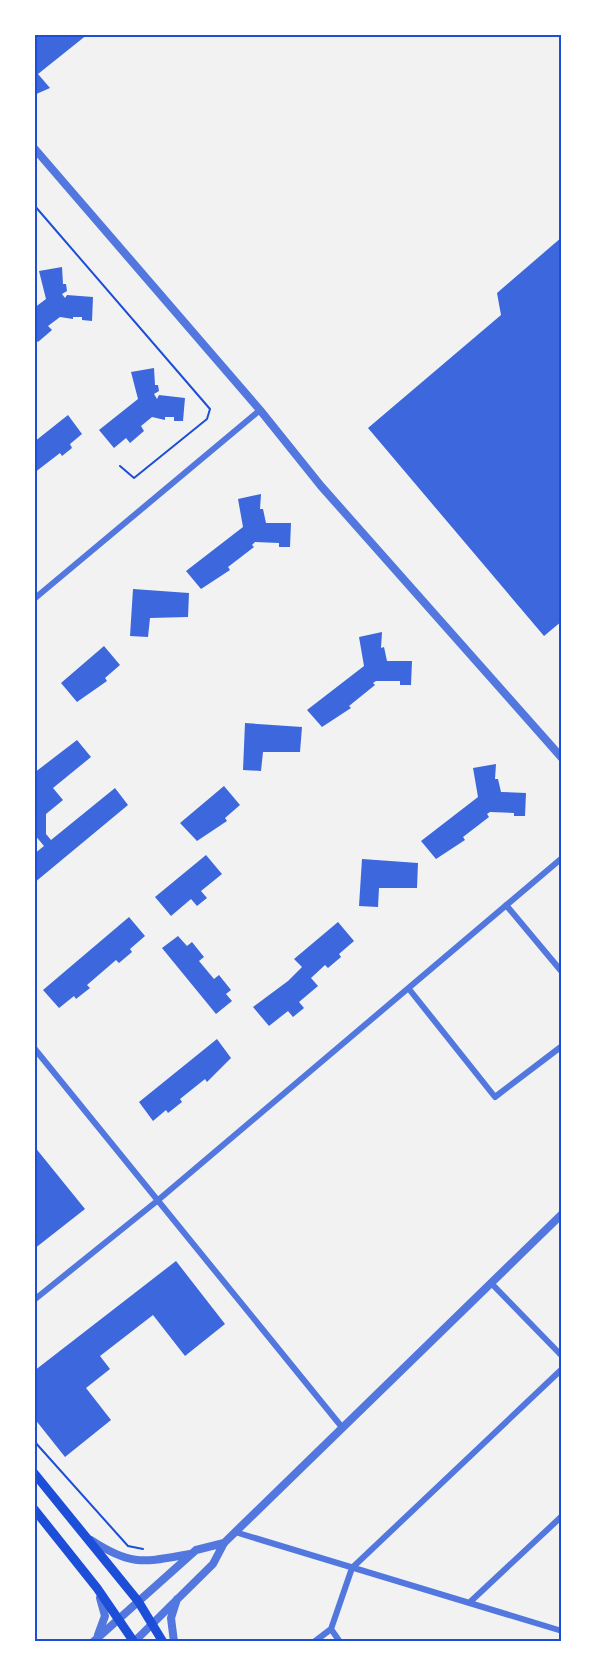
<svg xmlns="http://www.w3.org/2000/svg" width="596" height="1676" viewBox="0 0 596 1676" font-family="Inter,sans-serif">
<rect width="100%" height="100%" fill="#f2f2f2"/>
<path fill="#3d67dc" d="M34 34H88L38 74 50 88 34 95Z
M562 237V621L544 636 368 428 501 315 497 293Z
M62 267 63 284H66L67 291 62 294 65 298 67 295 93 297 92 321 82 320V317H73V319L60 317 48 326 52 330 38 342 34 338V308L46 299 39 271Z
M154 368 155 385H158L159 391 154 394 157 399 159 395 185 398 183 421H174V417H165V420L152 417 141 426 144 431 130 443 126 438 114 448 99 430 138 399 131 372Z
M68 415 82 434 70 444 72 448 62 456 60 453 34 473V442Z
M261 494 260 509H263L266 523H291L290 547H279V543L255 542 252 545 254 547 228 567 230 570 201 589 186 571 243 527 238 499Z
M133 589 189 593 188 617 150 618 148 637 130 636Z
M382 632 381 648 384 647 387 661H412L411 685H400V681H376L373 683 375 685 349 706 351 708 322 727 307 710 364 666 359 637Z
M104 646 120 665 105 678 107 681 77 702 61 683Z
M245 723 302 727 300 752H263L261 771 243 770Z
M77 740 91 757 53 788 63 800 46 814V834L51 840 115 788 128 805 34 883V854L44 846 34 834V773Z
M496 764 495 779H498L501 792 526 793 525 816H514V813L490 812 487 814 489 817 463 837 465 840 436 859 421 841 478 797 473 768Z
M224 786 240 805 225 818 227 821 197 841 180 823Z
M206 855 222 874 201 891 207 898 197 906 191 899 171 916 155 897Z
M362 859 418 863 417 888H379L378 907 359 906Z
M129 917 145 936 130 949 132 952 119 963 116 960 87 985 90 988 76 999 74 996 59 1008 43 990Z
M338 922 354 941 339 954 341 957 328 968 325 965 311 978 318 986 299 1002 304 1008 293 1017 288 1011 269 1026 253 1007 288 981 302 967 294 959Z
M178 936 187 946 192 942 204 957 199 961 214 979 219 975 231 990 226 994 232 1001 216 1014 162 948Z
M217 1039 231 1058 207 1082 205 1079 180 1099 182 1102 168 1113 166 1110 153 1121 139 1102Z
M34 1146 85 1209 34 1249Z
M176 1261 225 1324 185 1356 153 1315 100 1356 110 1369 86 1388 111 1420 65 1457 34 1418V1371Z"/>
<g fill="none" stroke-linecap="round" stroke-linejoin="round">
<path stroke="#1d4ed8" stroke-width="2" d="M34 205 210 409 207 419 134 478 120 466
M34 1441 128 1546 143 1549"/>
<path stroke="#5277de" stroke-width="6" d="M34 599 260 410
M506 905 562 972
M409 989 495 1097 562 1046
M34 1048 341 1426
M491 1283 562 1356
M34 1300 157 1201 562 858
M235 1532 562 1631
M469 1603 562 1516
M331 1629 340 1642
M314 1642 331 1629 352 1568 562 1369"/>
<path stroke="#5277de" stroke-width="8" d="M34 148 260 410 321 486 562 758
M91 1540C132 1567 144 1562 190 1554
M98 1635 105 1616 100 1598
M93 1642 196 1550 224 1543
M134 1642 213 1564 224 1543 562 1214
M174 1642 171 1618 177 1599"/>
<path stroke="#1d4ed8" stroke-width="9" d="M34 1473 138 1601 163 1642
M34 1509 97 1588 134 1642"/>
</g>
<rect width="596" height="1676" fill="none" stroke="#ffffff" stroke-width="72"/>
<rect x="36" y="36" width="524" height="1604" fill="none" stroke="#1d4ed8" stroke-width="2"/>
</svg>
